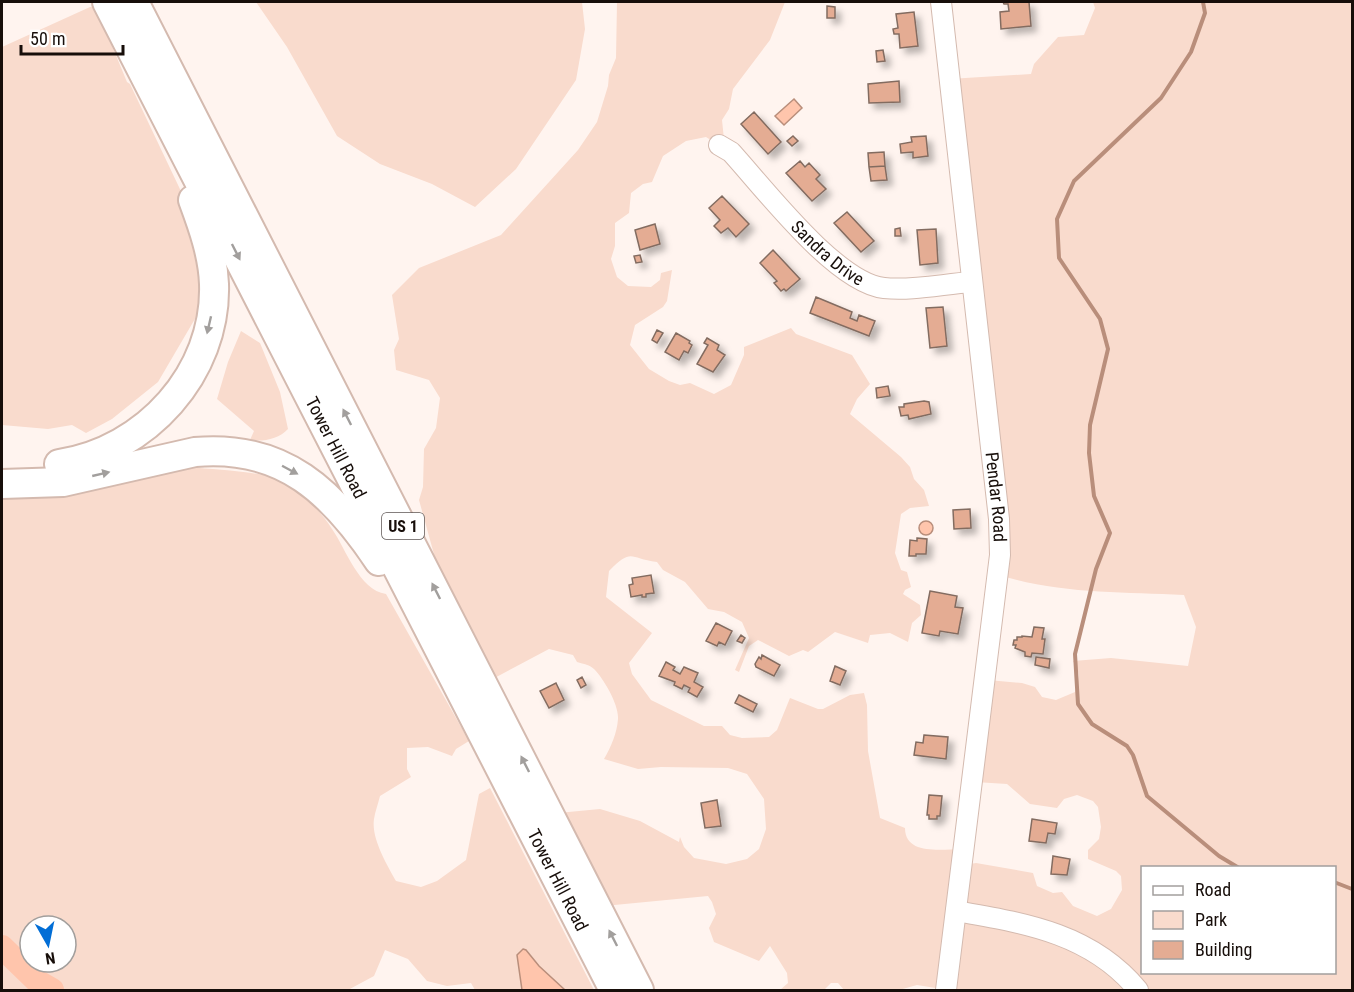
<svg xmlns="http://www.w3.org/2000/svg" width="1354" height="992" viewBox="0 0 1354 992" font-family="'Roboto Condensed',sans-serif">
<defs>
<filter id="shadow"><feDropShadow dx="5.5" dy="5.5" stdDeviation="3" flood-color="#0004"/></filter>
</defs>
<rect width="100%" height="100%" fill="#fff4ef"/>
<path fill="#f9dbcd" fill-rule="evenodd" d="M256 2H582L585 29 576 80 516 169 475 207 432 184 380 164 337 136 287 47Z
M617 2H785L770 40 733 89 729 109 722 120 725 149 706 137 686 141 663 156 652 182 643 184 631 193 629 213 615 223V246L611 259 617 277 628 286 651 287 660 280 661 273 672 270 667 301 663 307 635 325 630 345 649 369 669 381 680 385 690 383 714 394 731 385 744 355V347L791 328 796 334 852 355 870 384 857 399 850 414 901 457 910 467 914 479 924 490 929 506 910 508 901 514 895 553 901 570 907 572 911 587 905 590 903 594 920 605 921 615 912 623 908 642 890 633 870 635 868 643 835 632 808 652 803 650 789 656 758 640 749 646 739 672 735 670 749 638 742 622 724 612 708 609 685 582 663 570 657 562C629 559 633 547 609 571L606 597 652 633 629 663 632 674 651 700 704 726H722L730 735 742 738 769 737 777 730 790 698 818 709H823L850 695 864 693 867 705 868 751 880 818 905 828C905 856 943 849 962 849L964 865 976 863 1033 873 1037 886 1053 893 1062 892 1073 906 1097 916 1111 909 1122 890 1121 876 1116 871 1088 859V850L1099 839 1101 827 1098 807 1093 801 1077 795 1064 799 1057 808 1030 804 1007 784 975 782 988 680 1022 683 1035 687 1042 697 1056 700 1075 692C1079 679 1081 672 1073 661L1111 658 1188 666 1196 627 1184 595C1121 592 1059 594 999 575L949 79 1031 74 1034 64 1058 37 1084 35 1095 8 1093 2H1352V990H948L917 985 899 990H844L838 983H831L824 990H780L788 983 787 973 770 946 759 961 714 942 709 928 716 914 712 902 708 896 604 906 558 813 600 809 640 821 679 842 680 837 684 847 694 858 726 864 747 859 759 849 766 829 764 799 747 774 728 768 661 767 638 769 604 759C611 747 617 733 618 719 619 705 604 679 594 669 590 665 584 664 577 662L573 655 549 649 487 682 445 594 419 500 423 487 424 449 436 428 440 398 429 380 396 370 394 350 399 339 392 295 419 268 501 235 578 150 597 122 608 86 609 75 616 58ZM1142 868H1334V972H1142Z
M90 7H96L127 82 130 84 188 206 206 300 158 382 112 419 86 433 72 425 48 429 2 425V47Z
M241 331 260 343 280 392 288 429C279 439 263 442 250 440L254 431 217 399 228 362Z
M191 467C215 470 264 471 282 481 302 492 320 510 332 529 346 549 359 590 386 594L469 741 456 749 452 756 428 747 407 748V769L411 777 380 796C378 804 375 812 374 819 371 838 387 865 396 881L421 887 437 881 466 860 479 794 490 788 594 990H565L539 966 527 950 517 955 522 990H475L471 983 447 986 427 981 408 959 385 950 374 976 348 990H2V496L46 497ZM30 926H66V962H30Z"/>
<path fill="#ffc5ac" stroke="#b98e7b" stroke-width="1.5" d="M794 99 802 108 784 125 775 116Z
M919 528a7 7 0 1 1 14 0a7 7 0 1 1-14 0Z
M523 949 526 950 539 966 565 990H522L517 955Z"/>
<g fill="none" stroke-linecap="round" stroke-linejoin="round">
<path stroke="#b98e7b" stroke-width="4" d="M1203 2 1205 13 1191 52 1161 98 1074 181 1057 219 1059 258 1100 319 1108 349 1090 425 1089 453 1094 496 1110 533 1096 569 1075 654 1078 704 1092 724 1127 746 1133 755 1147 796 1219 856 1239 868
M1334 882 1352 889"/>
<path stroke="#ffc5ac" stroke-width="24" d="M2 947 38 982 52 990"/>
</g>
<path fill="#e4ac93" stroke="#836c61" stroke-width="1.5" filter="url(#shadow)" d="M1003 2H1029L1031 26 1001 29 1000 12 1009 11 1008 4H1004Z
M827 6 835 7V18H827Z
M914 12 918 46 900 48 899 34H894L893 29 898 28 896 14Z
M883 50 885 61 877 62 876 51Z
M899 81 900 102 869 103 868 84Z
M754 112 781 142 768 154 741 124Z
M793 136 798 141 792 146 787 141Z
M926 136 928 156 913 158V152L901 153 900 144 912 142 911 137Z
M884 152 885 166 869 167 868 153Z
M800 161 805 167 809 163 820 175 816 179 826 189 812 201 786 173Z
M885 166 887 180 871 181 869 167Z
M722 196 749 224 736 237 728 228 721 233 714 226 720 220 709 208Z
M847 212 874 241 861 252 834 223Z
M655 224 660 244 640 250 635 230Z
M900 228 901 236H895V229Z
M936 229 938 263 920 265 917 230Z
M773 250 800 279 786 291 784 289 781 291 774 283 777 281 760 263Z
M640 255 642 262 636 263 634 256Z
M816 297 852 312 850 318 857 321 859 315 875 321 869 336 810 313Z
M943 307 947 346 930 348 926 308Z
M657 330 663 333 657 343 652 340Z
M676 333 690 341 689 343 692 345 688 353 684 351 679 360 665 352Z
M707 338 719 345 717 350 725 355 713 372 697 364 708 345 704 343Z
M888 386 890 396 877 398 876 388Z
M924 401 929 402 931 414 909 419 908 415 901 416 899 407H904V404Z
M970 509 971 528 954 529 953 510Z
M917 538 927 539 926 554H916V556H909L910 540 917 541Z
M651 575 654 593 646 594V597H642V595L631 597 629 585 633 584 632 578Z
M930 591 957 596 955 607 963 608 958 634 940 631 939 636 922 633Z
M716 623 732 631 725 645 719 642 717 646 706 641Z
M1034 627 1044 628 1042 639H1045L1043 654 1032 653 1031 657 1025 656V652L1015 648 1016 645H1013L1014 640H1017V637H1022V636L1032 637Z
M741 635 745 638 742 643 737 641Z
M762 655 780 665 774 676 756 667 755 664 759 657 761 659Z
M1036 657 1050 659 1049 668 1035 665Z
M666 662 675 667 673 670 680 674 684 667 698 673 694 682 703 687 697 697 688 692 690 688 684 685 682 689 674 685 675 682 659 676Z
M835 666 846 671 840 685 830 681Z
M582 677 586 685 581 688 577 680Z
M556 683 564 700 549 708 540 691Z
M739 695 757 704 753 712 735 703Z
M924 735 948 737 946 759 914 755 916 742 923 743Z
M929 795 942 796 940 816H937V819H929V815H927Z
M717 800 721 826 705 828 701 803Z
M1032 819 1057 823 1055 834 1048 833 1046 843 1029 841Z
M1053 856 1070 859 1067 875 1051 874Z"/>
<g fill="none" stroke-linecap="round" stroke-linejoin="round">
<defs>
<g id="minor">
<path id="s1" d="M941 2 999 519 1000 555 946 990"/>
<path id="s2" d="M719 145 731 152C764 188 836 283 884 288 912 291 943 284 972 282"/>
<path d="M956 911C1024 923 1091 933 1138 990"/>
</g>
<g id="highway">
<path id="s3" d="M107 2 614 990"/>
<path d="M134 2 639 990"/>
<path d="M59 464C146 451 217 373 214 284 213 255 203 227 193 200"/>
<path d="M2 484 63 482 195 452C283 444 333 492 379 561"/>
</g>
</defs>
<use href="#minor" stroke="#d4baaf" stroke-width="22"/>
<use href="#highway" stroke="#d4baaf" stroke-width="32"/>
<use href="#minor" stroke="#fff" stroke-width="20"/>
<use href="#highway" stroke="#fff" stroke-width="28"/>
</g>
<defs><path id="oneway-solid" d="M-6-.8H1V-3.2L6.5 0L1 3.2V.8H-6Z" transform="scale(1.5)"/></defs>
<g fill="#a29f9d">
<use href="#oneway-solid" transform="translate(236 252) rotate(63)"/>
<use href="#oneway-solid" transform="translate(209 325) rotate(103)"/>
<use href="#oneway-solid" transform="translate(347 417) rotate(-117)"/>
<use href="#oneway-solid" transform="translate(290 470) rotate(28)"/>
<use href="#oneway-solid" transform="translate(101 474) rotate(-13)"/>
<use href="#oneway-solid" transform="translate(436 591) rotate(-117)"/>
<use href="#oneway-solid" transform="translate(525 764) rotate(-117)"/>
<use href="#oneway-solid" transform="translate(613 938) rotate(-117)"/>
</g>
<g text-anchor="middle" stroke-width="5" stroke-linejoin="round" paint-order="stroke">
<rect fill="#fff" stroke="#5d5654" stroke-width="1.5" x="382" y="513" width="42" height="26" rx="4.5"/>
<g font-size="16" font-weight="bold" fill="#170e0a">
<text x="403" y="532">US 1</text>
</g>
<g font-size="18" fill="#170e0a" stroke="#fff">
<text dy="6" stroke="none"><textPath href="#s2" startOffset="154">Sandra Drive</textPath></text>
<text dy="6" stroke="none"><textPath href="#s3" startOffset="501">Tower Hill Road</textPath></text>
<text dy="6" stroke="none"><textPath href="#s1" startOffset="498">Pendar Road</textPath></text>
<text dy="6" stroke="none"><textPath href="#s3" startOffset="987">Tower Hill Road</textPath></text>
</g>
</g>
<rect width="1354" height="992" fill="none" stroke="#170e0a" stroke-width="6"/>
<rect x="1141" y="866" width="195" height="108" fill="#ffffff" stroke="#a29f9d" stroke-width="1.5"/>
<rect x="1153" y="886" width="30" height="9" fill="#ffffff" stroke="#a29f9d" stroke-width="1.5"/>
<text x="1195" y="896" font-size="18" fill="#170e0a">Road</text>
<rect x="1153" y="911" width="30" height="18" fill="#f9dbcd" stroke="#a29f9d" stroke-width="1.5"/>
<text x="1195" y="926" font-size="18" fill="#170e0a">Park</text>
<rect x="1153" y="941" width="30" height="18" fill="#e4ac93" stroke="#a29f9d" stroke-width="1.5"/>
<text x="1195" y="956" font-size="18" fill="#170e0a">Building</text>
<g transform="translate(48 944) rotate(171)"><circle r="28" fill="#ffffff" stroke="#a29f9d" stroke-width="1.5"/>
<path d="M0-4.5L10 22L0 15L-10 22Z" fill="#026ed6"/>
<text y="-9" font-size="16" font-weight="bold" text-anchor="middle" fill="#170e0a">N</text>
</g>
<path d="M21 45v9h102v-9" fill="none" stroke="#170e0a" stroke-width="3"/>
<text x="30" y="45" font-size="18" fill="#170e0a" stroke="#ffffff" stroke-width="4.5" paint-order="stroke">50 m</text>
</svg>
